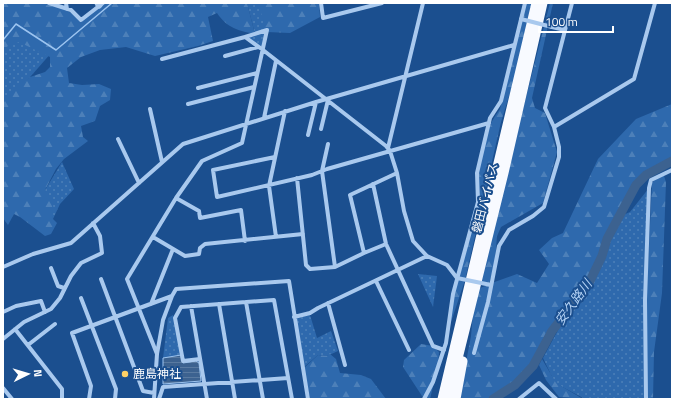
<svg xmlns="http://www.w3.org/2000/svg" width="675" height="402" viewBox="0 0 675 402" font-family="'Titillium Web','Noto Sans JP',sans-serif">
<defs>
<pattern id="green-dots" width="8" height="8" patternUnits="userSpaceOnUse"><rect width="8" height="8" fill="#2e69ad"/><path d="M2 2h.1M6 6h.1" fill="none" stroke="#4d80b9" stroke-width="1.8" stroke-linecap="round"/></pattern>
<pattern id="forest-firs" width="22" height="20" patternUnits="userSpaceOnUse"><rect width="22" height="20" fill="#2e69ad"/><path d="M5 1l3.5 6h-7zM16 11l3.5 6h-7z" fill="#4d80b9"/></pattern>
<pattern id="water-rules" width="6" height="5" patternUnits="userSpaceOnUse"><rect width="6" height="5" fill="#3c6290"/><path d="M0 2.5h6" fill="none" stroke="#597aa1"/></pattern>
</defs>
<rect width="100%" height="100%" fill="#1b4f8f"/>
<path fill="url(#green-dots)" d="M247 3H259L267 30 263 50 248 37 255 34Z
M16 31 52 52 3 108V48Z
M62 162 74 189 60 204 53 219 45 190Z
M649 188 646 399H585L555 383 543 358 564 319 595 280 610 240 623 215 630 212Z
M418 274 437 276 433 307Z
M173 315 182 355 163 358 168 318Z
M310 315 317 338 331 331 338 351 327 356 318 355 304 367 296 316Z"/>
<path fill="url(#forest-firs)" d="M3 3C33 3 57 0 81 20L104 3H247L255 34C239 31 227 28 217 13L208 17 213 41 198 46 155 56 126 47 100 50 81 57 67 68 69 83 82 85 99 84 111 89 110 100 100 106 95 121 81 126 83 137 88 141 64 159 56 169 45 190 52 200 53 219 57 223 51 234 45 236 20 217 14 214 8 225 3 218V101L30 77 45 72 50 67V57L19 42 3 48Z
M258 3H319L320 17 290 33 267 32Z
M525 3H536L527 38 501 122 465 280 447 334C451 313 454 291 459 271 463 253 470 235 474 218 482 179 474 143 500 109Z
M550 3H553L532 98 535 108 545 113 557 152 543 203 501 227 497 236 495 263 489 284 517 274 537 283 549 264 539 250 552 238 563 233 598 159 636 119 672 104V159L656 165 634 189 611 230 593 272 543 339 533 360 518 380 492 399H459L471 336 475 290 488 285 479 282Z
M659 174 664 176 666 182 662 293 654 352 653 399H646L645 331 652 183Z
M421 344 433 346 439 352 438 366 430 399H424L403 367 404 360Z
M330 354 336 359 340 373 361 375 371 379 386 399H310L304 368 318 355 327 356Z
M542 359 556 383 583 399 559 397 546 380 539 365Z"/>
<path fill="url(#water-rules)" stroke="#9cc4f0" d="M181 355 183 363 196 361 199 363 201 381 163 384V358Z"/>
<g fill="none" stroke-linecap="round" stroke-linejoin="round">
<path stroke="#9cc4f0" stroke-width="1.5" d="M3 40 16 24 56 50 112 3"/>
<path stroke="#3c6290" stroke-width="9" d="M493 399 515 385 533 366 552 331 589 283 602 256 607 239 636 185 646 175 672 161"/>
<path stroke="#a9c9ee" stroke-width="4" d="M49 3 71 10 81 20 103 3
M66 3 67 9
M321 3 323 18 382 3
M552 27 565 30
M225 56 258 47
M162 59 245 37 263 50 386 146 390 151 397 173 404 211 413 241 427 256 447 265 457 278
M198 88 257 73
M188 104 254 87
M150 109 162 162
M264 118 276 61
M554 127 634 79 655 3
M321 129 328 100
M308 135 316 102
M118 139 139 183
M328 144 322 171 335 267 364 253
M388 148 423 3
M275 157 213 170 217 197 312 175 327 169 489 123
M297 178 306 265 310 269 335 267
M373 184 386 244 433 346 444 350
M176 198 199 211 200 218 241 210 245 241
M153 237 185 256 199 254 200 248 205 244 303 234
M276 237 269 186 285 111
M386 244 364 253 350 195 397 173
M3 267 33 254 71 243 183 144 316 102 514 45
M51 268 58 286 64 288
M101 279 143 391 154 393
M376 281 409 350
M81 298 116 389 115 399
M246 302 263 399
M328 303 345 365
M151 304 173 249
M219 304 235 399
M191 306 207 399
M3 312 16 306 41 301 45 312
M294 317 310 313 318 308 427 256
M15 329 62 389V399
M3 339 24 322 51 309 60 298 71 276 81 263 102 253 100 236 93 223
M28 345 55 324
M474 353 488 302 499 246 509 230 533 216 544 207 559 157V147L554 127 545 108 572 3
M157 354 127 279 176 198 202 161 242 143 267 30 245 37
M200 359 183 361 175 318 181 307 274 300 292 399
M3 388 12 399
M89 399 91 386 72 333 172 296 176 289 289 281 308 399
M154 399 157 354 163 320 172 296
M159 399 163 387 288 378
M424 399 433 382 446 343 453 294 478 202 477 173 490 118 501 101 525 3
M519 399 539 383 556 399
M646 399 645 300 649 188 651 180 672 170"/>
<path stroke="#a9c9ee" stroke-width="7" d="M98 3 99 5"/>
<path stroke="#f8faff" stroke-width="9" d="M442 399 536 3
M448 399 504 173 543 3
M456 399 463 361"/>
<path stroke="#a9c9ee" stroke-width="4" d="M521 19 552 27
M457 278 491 285"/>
</g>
<circle fill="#ffd166" stroke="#1b4f8f" stroke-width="1.5" cx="125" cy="374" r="4"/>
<g text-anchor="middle" stroke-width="4" stroke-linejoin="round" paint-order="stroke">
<g font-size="12" fill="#fff" stroke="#1b4f8f">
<text transform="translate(485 198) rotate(-76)" y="4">磐田バイパス</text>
</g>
<g font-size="12" fill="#fff" stroke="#1b4f8f" text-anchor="start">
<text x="133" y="378">鹿島神社</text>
</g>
<g font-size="13" font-style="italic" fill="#b5d3f5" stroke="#1b4f8f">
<text transform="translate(573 302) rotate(-54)" y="5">安久路川</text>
</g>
</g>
<rect width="675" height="402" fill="none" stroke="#ffffff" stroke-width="8"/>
<g transform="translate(28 374) rotate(85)" stroke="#1b4f8f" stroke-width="3" paint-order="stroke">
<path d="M0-3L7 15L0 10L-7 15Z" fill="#ffffff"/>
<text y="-6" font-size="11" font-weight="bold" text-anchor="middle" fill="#ffffff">N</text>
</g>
<path d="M539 26v6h74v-6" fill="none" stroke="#ffffff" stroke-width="2"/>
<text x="545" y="26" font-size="12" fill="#ffffff" stroke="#1b4f8f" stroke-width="3" paint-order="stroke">100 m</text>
</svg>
